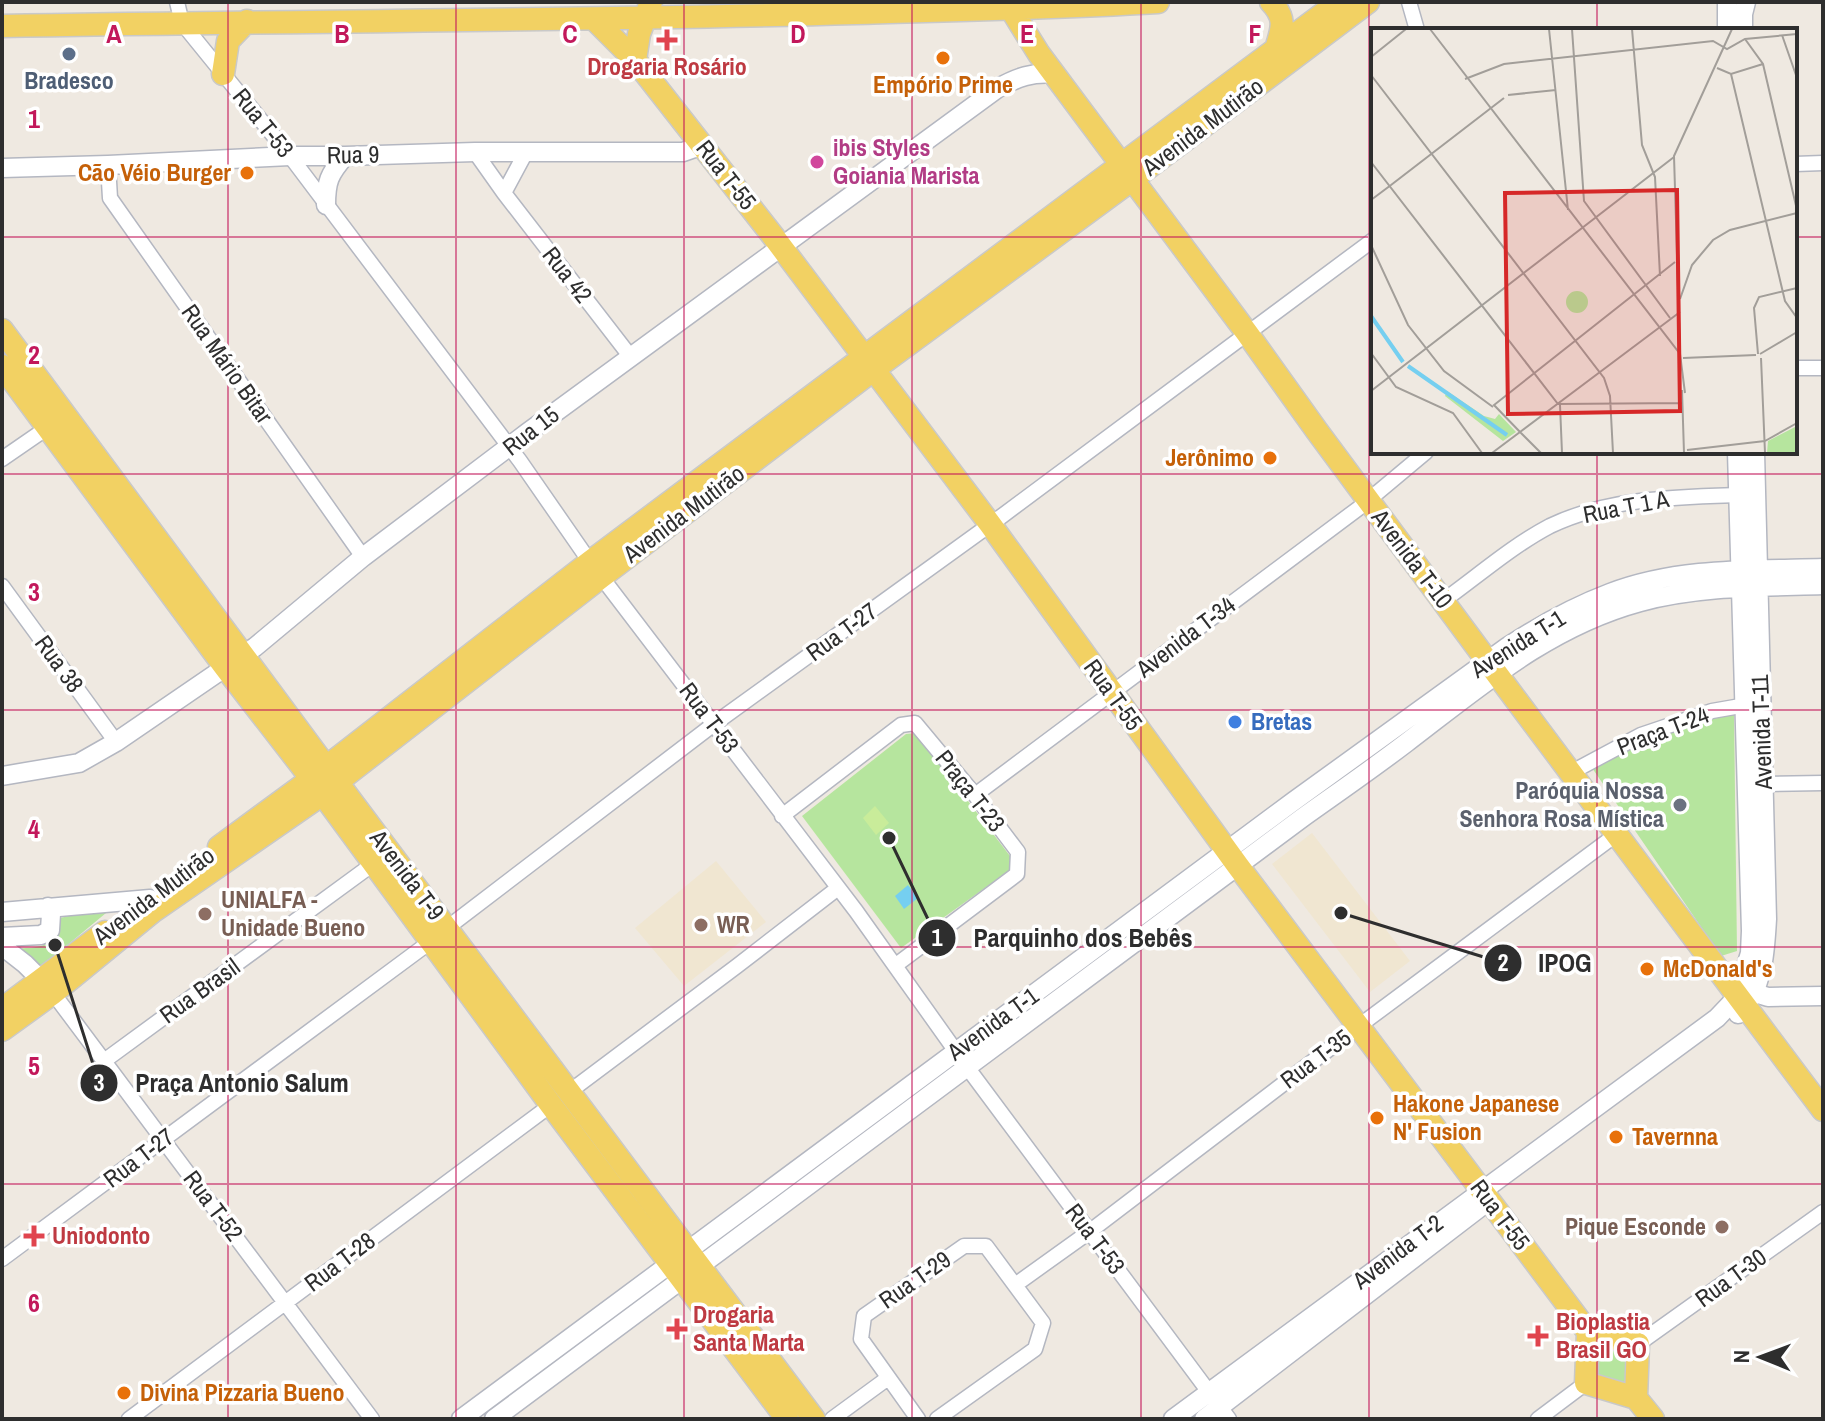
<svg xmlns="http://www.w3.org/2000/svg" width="1825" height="1421" viewBox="0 0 1825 1421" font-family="'Archivo Narrow',sans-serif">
<rect width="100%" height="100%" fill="#efe9e1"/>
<path fill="#f0e6d1" d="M1312 833 1410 961 1370 992 1272 864Z
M716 861 766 922 684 986 635 928Z"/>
<path fill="#b6e59e" d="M1734 713 1737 951 1721 956 1588 762 1658 731Z
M916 733 1010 856V870L901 948 802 816 906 734Z
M106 913 36 971 9 948C23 948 51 951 56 932 57 928 56 923 56 919L77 914Z
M1599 1342 1628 1351 1631 1386 1596 1379 1594 1360Z"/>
<path fill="#c9ec9a" d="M875 806 889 823 876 835 863 818Z"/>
<path fill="#75cff0" d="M908 885 918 898 904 909 895 896Z"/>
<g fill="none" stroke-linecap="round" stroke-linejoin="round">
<defs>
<path id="street" d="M177 2 182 23 290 156 520 461 590 562 856 911 967 1067 1229 1419
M1409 2 1417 30
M475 152 504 193 630 356
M1795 164 1823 163
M108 165 110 198 363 557
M504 193 526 152
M1795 368H1823
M2 459 47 428
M2 586 116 742
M1443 601C1478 576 1512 546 1550 526 1608 498 1675 497 1739 495
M1570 773 1641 735 1712 711 1752 704
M1764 784 1823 783
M975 795 1359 508 1426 452
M782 816 901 725 915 723 975 795 1018 852 1017 874 896 965
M447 928 714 724 1002 516 1373 240
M53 993 372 1419
M104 1061 373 864
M569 1092 737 966 838 888
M2 1259 430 942
M1015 1285 1089 1232 1371 1017 1617 834
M1638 1344 1823 1212
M129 1419 551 1105
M832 1419 888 1378
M918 1419 861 1339 864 1316 964 1246H986L1043 1323 1035 1349 937 1419
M1538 1419 1586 1383"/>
<path id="secondary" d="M1727 2V30
M1743 30V14L1746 2
M2 168 108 165 290 156H345L475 152H683L703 145
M326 205C326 182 329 174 345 156
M2 776 79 763 116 742 255 647 363 557 527 433 998 88C1018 77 1032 72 1055 74
M2 912 150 899
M2 937 41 935 50 930 51 914 48 907
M2 946 25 964 50 989
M1755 993 1768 997 1823 996
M1738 1014C1764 989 1765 952 1767 919L1755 452
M461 1419 1294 801 1507 647C1539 626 1573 607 1610 593 1677 567 1753 570 1823 568
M494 1419 1302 818C1337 793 1372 769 1406 743 1481 686 1548 627 1640 602 1699 586 1763 587 1823 585
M1173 1419 1717 1018 1737 997 1750 953 1751 931 1737 452
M1204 1419 1487 1202"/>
<path id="primary" d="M1009 2 1011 9 1039 54 1247 333 1317 431 1508 689 1823 1110
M1271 2C1287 19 1282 29 1276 49
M595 20 635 60 773 236 990 524 1238 866 1588 1332 1586 1383 1636 1398 1653 1419
M2 26C287 21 571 21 856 13 957 10 1058 8 1158 2
M635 60 639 34 651 2
M223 74 228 41 247 21
M2 330 337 782 814 1419
M2 366 225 667 311 778 551 1105 787 1419
M219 847 302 786 590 562 1339 2
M2 1009 105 932
M2 1030 53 993 152 912 314 800 601 577 873 370 1133 179 1368 2
M1588 1332 1638 1344 1636 1398"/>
</defs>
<use href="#street" stroke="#b4b7c1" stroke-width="17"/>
<use href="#secondary" stroke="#b4b7c1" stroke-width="21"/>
<use href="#primary" stroke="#c9c9c9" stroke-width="25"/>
<use href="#street" stroke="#fff" stroke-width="14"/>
<use href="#secondary" stroke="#fff" stroke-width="18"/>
<use href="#primary" stroke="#f2d163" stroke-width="22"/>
</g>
<path fill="none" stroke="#c2185b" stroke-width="2" stroke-opacity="0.55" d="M228 2V1419M456 2V1419M684 2V1419M912 2V1419M1141 2V1419M1369 2V1419M1597 2V30M2 237H1373M1795 237H1823M1597 452V1419M2 474H1823M2 710H1823M2 947H1823M2 1184H1823"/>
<g fill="#e0444e" stroke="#fff" stroke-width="3">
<path d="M663 28h8v8h8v8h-8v8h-8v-8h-8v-8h8z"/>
<path d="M30 1224h8v8h8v8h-8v8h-8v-8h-8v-8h8z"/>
<path d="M673 1317h8v8h8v8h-8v8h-8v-8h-8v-8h8z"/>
<path d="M1534 1324h8v8h8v8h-8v8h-8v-8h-8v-8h8z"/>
</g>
<circle fill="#5c6f8a" stroke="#fff" stroke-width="3" cx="69" cy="54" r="8"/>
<g fill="#e8710a" stroke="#fff" stroke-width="3">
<circle cx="943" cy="58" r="8"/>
<circle cx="247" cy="173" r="8"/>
<circle cx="1270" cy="458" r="8"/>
<circle cx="1647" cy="969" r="8"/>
<circle cx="1377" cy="1118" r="8"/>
<circle cx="1616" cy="1137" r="8"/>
<circle cx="124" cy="1393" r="8"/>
</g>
<circle fill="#d1479c" stroke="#fff" stroke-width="3" cx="817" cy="162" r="8"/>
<circle fill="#3f7fe0" stroke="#fff" stroke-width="3" cx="1235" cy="722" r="8"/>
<circle fill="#6b7280" stroke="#fff" stroke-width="3" cx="1680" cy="805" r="8"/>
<g fill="#8d6e63" stroke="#fff" stroke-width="3">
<circle cx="205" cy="914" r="8"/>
<circle cx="701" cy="925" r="8"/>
<circle cx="1722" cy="1227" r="8"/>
</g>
<g text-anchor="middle" stroke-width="7" stroke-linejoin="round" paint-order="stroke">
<g font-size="24" font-weight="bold" fill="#be3a42" stroke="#fff" text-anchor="start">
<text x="667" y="75" text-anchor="middle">Drogaria Rosário</text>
<text x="52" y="1244">Uniodonto</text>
<text x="693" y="1323">Drogaria<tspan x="693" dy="28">Santa Marta</tspan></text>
<text x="1556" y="1330">Bioplastia<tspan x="1556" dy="28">Brasil GO</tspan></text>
</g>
<g font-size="24" font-weight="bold" fill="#4e5e75" stroke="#fff">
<text x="69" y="89">Bradesco</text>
</g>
<g font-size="24" font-weight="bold" fill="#c56008" stroke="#fff" text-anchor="start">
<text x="943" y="93" text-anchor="middle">Empório Prime</text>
<text x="231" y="181" text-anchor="end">Cão Véio Burger</text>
<text x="1254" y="466" text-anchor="end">Jerônimo</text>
<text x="1663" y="977">McDonald's</text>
<text x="1393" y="1112">Hakone Japanese<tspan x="1393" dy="28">N' Fusion</tspan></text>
<text x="1632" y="1145">Tavernna</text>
<text x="140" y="1401">Divina Pizzaria Bueno</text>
</g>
<g font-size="24" fill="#2e2e2e" stroke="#fff">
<text transform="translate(263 123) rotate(51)" y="8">Rua T-53</text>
<text transform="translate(1203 127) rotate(-37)" y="8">Avenida Mutirão</text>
<text transform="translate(353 155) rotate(-1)" y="8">Rua 9</text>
<text transform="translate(726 175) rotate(52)" y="8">Rua T-55</text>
<text transform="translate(567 275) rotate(52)" y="8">Rua 42</text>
<text transform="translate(227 364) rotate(55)" y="8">Rua Mário Bitar</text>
<text transform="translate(531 431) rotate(-38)" y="8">Rua 15</text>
<text transform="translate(1626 507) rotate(-11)" y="8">Rua T 1 A</text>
<text transform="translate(684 514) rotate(-37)" y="8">Avenida Mutirão</text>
<text transform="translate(1412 559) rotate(53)" y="8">Avenida T-10</text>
<text transform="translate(842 632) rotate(-36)" y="8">Rua T-27</text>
<text transform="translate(1186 637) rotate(-37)" y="8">Avenida T-34</text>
<text transform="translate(1518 644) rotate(-32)" y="8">Avenida T-1</text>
<text transform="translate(59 664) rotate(54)" y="8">Rua 38</text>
<text transform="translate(1113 695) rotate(54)" y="8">Rua T-55</text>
<text transform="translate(709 718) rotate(53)" y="8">Rua T-53</text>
<text transform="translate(1663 731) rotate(-21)" y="8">Praça T-24</text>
<text transform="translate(1762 732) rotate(-92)" y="8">Avenida T-11</text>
<text transform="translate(970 791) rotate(52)" y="8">Praça T-23</text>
<text transform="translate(407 875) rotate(53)" y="8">Avenida T-9</text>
<text transform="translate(154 896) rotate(-37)" y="8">Avenida Mutirão</text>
<text transform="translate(200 991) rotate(-36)" y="8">Rua Brasil</text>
<text transform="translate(993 1024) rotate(-36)" y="8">Avenida T-1</text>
<text transform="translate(1316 1059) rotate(-37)" y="8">Rua T-35</text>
<text transform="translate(139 1158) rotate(-37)" y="8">Rua T-27</text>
<text transform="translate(213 1206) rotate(53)" y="8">Rua T-52</text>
<text transform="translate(1500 1215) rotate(53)" y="8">Rua T-55</text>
<text transform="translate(1095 1239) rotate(53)" y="8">Rua T-53</text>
<text transform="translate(1398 1252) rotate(-37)" y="8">Avenida T-2</text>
<text transform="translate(340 1262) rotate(-37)" y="8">Rua T-28</text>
<text transform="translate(1731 1278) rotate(-36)" y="8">Rua T-30</text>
<text transform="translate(915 1280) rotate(-35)" y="8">Rua T-29</text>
</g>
<g font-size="24" font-weight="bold" fill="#b23c85" stroke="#fff" text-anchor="start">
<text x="833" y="156">ibis Styles<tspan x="833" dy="28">Goiania Marista</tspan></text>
</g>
<g font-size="24" font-weight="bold" fill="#366cbe" stroke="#fff" text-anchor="start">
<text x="1251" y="730">Bretas</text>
</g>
<g font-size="24" font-weight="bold" fill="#5b616d" stroke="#fff" text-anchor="end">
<text x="1664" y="799">Paróquia Nossa<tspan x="1664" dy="28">Senhora Rosa Mística</tspan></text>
</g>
<g font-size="24" font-weight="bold" fill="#785e54" stroke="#fff" text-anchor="start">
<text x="221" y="908">UNIALFA -<tspan x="221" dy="28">Unidade Bueno</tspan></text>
<text x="717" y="933">WR</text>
<text x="1706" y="1235" text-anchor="end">Pique Esconde</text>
</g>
</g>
<g transform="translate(1371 28)">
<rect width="426" height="426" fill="#efe9e1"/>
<path d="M195 274a11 11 0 1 1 22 0a11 11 0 1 1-22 0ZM76 363 113 388 124 391 128 386 145 404 132 413 74 368ZM426 398V425H396L397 413Z" fill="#b6e59e"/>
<path fill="none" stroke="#75cff0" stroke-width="4" d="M0 288 32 334M37 338 136 407"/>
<path fill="none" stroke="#a29e99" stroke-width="2" d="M59 1 309 326 314 365M178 1 197 182M201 1 213 173 299 290M261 1 271 117 284 149 289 248M411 7 426 50M374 11 392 36 426 182M0 29 35 1M346 40 360 46 392 36M360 46 414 273 426 290M0 47 233 350 239 368 242 425M94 51 133 36 342 13 356 21 374 11 426 6M137 67 185 62M0 134 187 376 311 375M20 157 133 70M0 172 20 157M0 217 37 297 73 343 122 379M309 271 321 237 342 212 359 202 426 185M309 324 303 128 361 1M0 325 25 359 82 385 111 425M387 326 383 280 388 269 426 260M389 326 426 304M312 330 385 327M390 330 394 425M311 362 313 425M0 363 303 129M189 377 191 425M150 405 170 425M150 405 123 377 304 234M394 413 426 395M316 422 394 413M121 425 309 284"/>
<path fill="#d62828" fill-opacity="0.15" stroke="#d62828" stroke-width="4" d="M306 162 309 383 137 386 134 165Z"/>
<rect width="426" height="426" fill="none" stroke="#2e2e2e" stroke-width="4"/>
</g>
<g font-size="26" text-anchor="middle" font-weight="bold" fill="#c2185b" stroke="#fff" stroke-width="7" stroke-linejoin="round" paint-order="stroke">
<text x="114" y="43">A</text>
<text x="342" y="43">B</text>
<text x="570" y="43">C</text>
<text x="798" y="43">D</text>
<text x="1027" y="43">E</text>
<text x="1255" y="43">F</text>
<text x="34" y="128">1</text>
<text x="34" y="364">2</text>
<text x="34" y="601">3</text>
<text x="34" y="838">4</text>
<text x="34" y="1075">5</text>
<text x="34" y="1312">6</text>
</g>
<path fill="none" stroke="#2e2e2e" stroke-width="3" d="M889 838L937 938M1341 913L1503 963M55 945L99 1083"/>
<g fill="#2e2e2e" stroke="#fff" stroke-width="3">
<circle cx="889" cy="838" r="8"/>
<circle cx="1341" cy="913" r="8"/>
<circle cx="55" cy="945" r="8"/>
<circle cx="937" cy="938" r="20"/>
<circle cx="1503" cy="963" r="20"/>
<circle cx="99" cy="1083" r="20"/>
</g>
<g font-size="24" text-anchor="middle" font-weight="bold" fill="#fff">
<text x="937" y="946">1</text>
<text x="1503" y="971">2</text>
<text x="99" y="1091">3</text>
</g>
<g font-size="26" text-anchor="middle" font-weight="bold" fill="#2e2e2e" stroke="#fff" stroke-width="7" stroke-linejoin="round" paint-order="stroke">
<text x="1083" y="947">Parquinho dos Bebês</text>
<text x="1565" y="972">IPOG</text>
<text x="242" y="1092">Praça Antonio Salum</text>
</g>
<rect width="1825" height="1421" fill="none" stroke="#2e2e2e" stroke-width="8"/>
<g transform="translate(1761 1357) rotate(271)" stroke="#ffffff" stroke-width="6" paint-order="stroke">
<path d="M0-6L14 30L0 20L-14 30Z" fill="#2e2e2e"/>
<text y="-12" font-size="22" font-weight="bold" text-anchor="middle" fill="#2e2e2e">N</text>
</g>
</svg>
